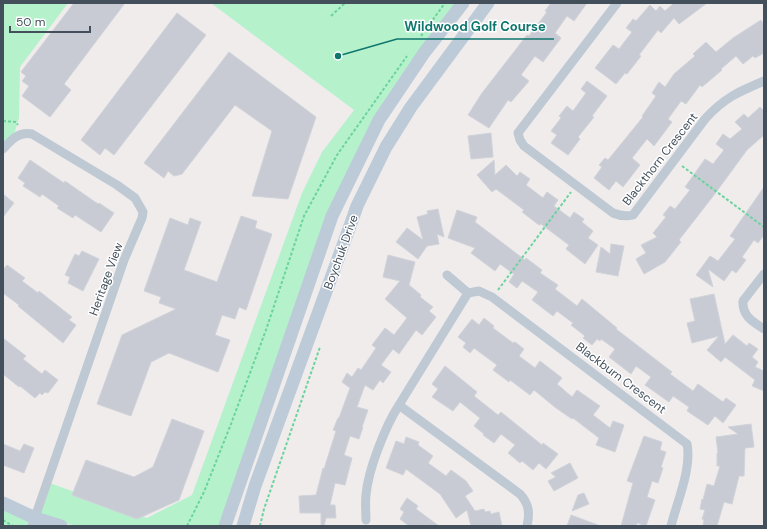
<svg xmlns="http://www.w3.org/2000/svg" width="767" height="529" viewBox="0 0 767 529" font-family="'DM Sans',sans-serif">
<rect width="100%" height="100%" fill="#f0ecec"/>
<path fill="#b5f2cc" d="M3 3H68L20 67 19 118 13 138 3 149Z
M211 3H467L379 120 332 216 220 526H78L37 518 53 526H3V503L35 518 47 482 147 518 192 495 302 193 322 152 354 110Z"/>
<path fill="#c8cbd3" stroke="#d0d3d9" d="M74 3H125L64 84 71 90 50 117 22 96 29 86 22 81 26 76 21 72Z
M551 3H587L574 21 567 16 555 33 561 38 543 62 535 56 521 75 529 81 511 102 508 100 489 128 468 115 482 93 527 35 529 36 547 12 545 11Z
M674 3H707L679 24 674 18 661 33 658 30 639 55 641 56 627 74 625 73 616 84 595 68 613 45 619 49 632 32 626 28 633 19 636 21 650 5 656 11 660 6 665 11Z
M177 13 206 35 114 155 105 148 100 155 81 140Z
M761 20 764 24V53L755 58 753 56 743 64 736 56 721 69 722 70 702 87 700 85 686 104 681 101 668 119 672 122 654 146 647 139 632 158 640 165 623 187 616 181 609 190 594 178 602 167 599 165 605 158 608 160 643 117 642 116 656 96 652 93 659 82 665 87 674 74 695 56 693 54 706 42 716 52 733 38Z
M229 52 316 117 288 199 252 196 272 131 235 105 182 174 174 176 168 171 164 178 144 163Z
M587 81 607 96 592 116 594 117 578 137 580 139 568 155 551 143 557 135 551 131 561 118 559 116 567 106 573 111 586 93 581 89Z
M760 107 764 111V135L747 150 714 195 679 240 681 242 665 262 644 274 636 259 646 253 641 245 657 237 653 233 666 217 663 215 670 206 675 209 690 190 685 187 705 159 713 164 724 150 716 144 723 134 730 139 742 129 735 122 744 114 748 118Z
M491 133 493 157 471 159 468 136Z
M30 160 64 183 65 181 98 204 99 203 114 213 101 232 75 215 73 218 57 208 59 206 42 194 40 197 23 186 25 183 18 178Z
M494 160 495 175 506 165 517 176 520 172 530 179 526 185 543 198 547 192 558 200 554 206 570 218 574 212 584 219 582 222 593 231 588 238 598 245 585 264 566 249 569 245 541 224 539 225 522 212 524 210 496 189 492 192 477 175Z
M764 187V235L758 243 754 240 742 257 746 260 736 273 732 270 724 281 708 269 713 287 696 275 710 256 718 261 735 239 730 236Z
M3 194 14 203 3 217Z
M438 209 444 237 437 234 439 244 427 246 418 259 396 242 407 228 423 240 417 217 428 214 427 211Z
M457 210 477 217 475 222 525 260 526 258 542 270 540 273 558 285 555 289 577 306 582 299 617 328 616 329 672 372 670 374 693 391 698 384 723 402 726 398 736 405 723 423 715 416 708 425 687 411 689 407 673 396 669 402 645 385 651 377 636 366 631 374 609 357 615 349 601 339 600 341 597 339 592 345 583 338 585 336 571 325 573 323 557 311 553 316 532 300 538 292 522 281 517 288 509 282 514 274 500 264 495 271 471 253 475 248 448 238Z
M241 216 257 221 255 228 272 234 246 310 239 307 235 319 222 315 215 335 230 340 218 372 169 353 151 362 131 416 97 404 122 335 176 309 159 303 161 297 144 291 170 218 188 225 190 218 201 222 184 270 217 282Z
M611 244 624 246 618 276 596 272 601 247 610 254Z
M82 251 99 259 83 291 68 283 70 277 65 275 75 254 79 256Z
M388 255 415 262 409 285 421 295 420 297 433 307 429 311 436 317 422 335 416 330 399 354 393 349 381 365 391 372 383 383 380 380 373 390 365 385 357 407 368 410 362 427H363L359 439 350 436 344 455 352 458 345 485 335 483 330 505H335L336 518H326L324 526H321V513H300L299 496 316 495 323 468 324 469 336 431 333 430 338 418H339L350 388 342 382 347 373 352 377 358 368 361 370 376 348 372 345 385 328 394 335 407 318 385 299 400 281 383 277Z
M7 265 25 278 22 281 38 293 39 291 72 317 69 320 76 325 63 343 18 306 19 305 3 293V270Z
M714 294 725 344 733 335 747 346 749 343 758 349 752 357 758 362 755 367 764 371V391L752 386 755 380 725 357 721 362 707 350 719 336 692 343 687 323 695 321 690 299Z
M484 318 494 326 493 328 513 343 515 342 524 349 519 356 535 368 540 361 562 378 557 384 572 397 577 390 600 406 593 415 610 428 613 421 624 425 615 452 596 445 599 438 573 418 572 419 556 408 534 390 530 395 510 380 509 382 493 370 497 365 474 348 470 353 463 347 466 343 458 337 472 319 479 325Z
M3 338 26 356 23 359 42 374 45 370 58 380 48 393 45 392 42 395 40 393 35 398 20 386 19 387 3 374Z
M445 366 477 392 474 396 498 415 501 412 542 445 543 443 558 454 546 469 539 463 533 470 522 461 520 463 508 453 515 445 501 434 494 443 483 435 484 434 474 426 480 418 460 402 453 411 432 397 438 389 432 384Z
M172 419 204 431 179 500 137 519 72 495 86 460 134 477 153 467Z
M751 424 754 447 745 448 744 476H739L732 504 724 502 717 526H703L704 520 702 519 705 510 700 509 702 499 703 500 707 484 714 486 720 466H717V453H718L716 437 738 434 728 427Z
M644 436 662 442 660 450 666 452 661 467 663 468 658 483 652 481 647 497 655 500 646 526 637 523 636 526H621L633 483 627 481Z
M406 437 419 442 418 445 433 456 428 463 446 476 451 470 466 481 473 491 465 496 475 511 484 509 485 512 490 511 491 514 499 512 502 526H471L467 510 456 518 440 494 406 469 403 475 386 468 396 441 404 444Z
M3 444 20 451 24 444 34 448 24 473 3 465Z
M570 463 578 478 554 491 548 481 556 477 551 473Z
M584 493 589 504 572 511 578 495Z
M407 498 418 506 416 509 439 526H409L400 519 404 512 400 509Z
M571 515 598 525V526H567Z"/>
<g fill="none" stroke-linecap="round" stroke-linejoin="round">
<path stroke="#6bd39e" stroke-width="2" stroke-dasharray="3 2" stroke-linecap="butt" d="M331 16 345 3
M421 36 445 3
M3 121 16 122 18 125
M682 166 764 227
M498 290 571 192
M3 520 13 526
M187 526 204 492 231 424 266 330 304 216 337 155 407 56
M260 526 264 509 320 347"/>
<path stroke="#bec9d4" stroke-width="9" d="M617 3 518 133 520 140 524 146 613 213C620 216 625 217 633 215L705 119C724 98 738 92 764 81
M3 149C11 140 19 131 32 134L117 185 135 198 143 212 142 218 124 260 32 526
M764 274 743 301C742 316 753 322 764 329
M447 275 468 293
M366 520C366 512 365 504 366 495 368 470 385 427 399 405
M527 526C530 513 529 504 520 494L399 405 468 293 479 291 492 297 687 444C692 468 677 502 671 526"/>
<path stroke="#bdcad8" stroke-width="13" d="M3 503 35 518 61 526
M225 526 332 216 379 120 424 53 463 3
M243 526 255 486 350 226 357 206 386 147 411 107 488 3"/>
</g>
<g text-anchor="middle" stroke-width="3" stroke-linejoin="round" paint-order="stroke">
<g font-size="12" fill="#43505c" stroke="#fff">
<text transform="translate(660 159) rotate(-52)" y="4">Blackthorn Crescent</text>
<text transform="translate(341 252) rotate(-70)" y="4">Boychuk Drive</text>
<text transform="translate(106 279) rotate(-70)" y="4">Heritage View</text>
<text transform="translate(621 378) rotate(37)" y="4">Blackburn Crescent</text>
</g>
</g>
<path fill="none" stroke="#0f766e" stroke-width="1.5" d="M338 56L397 39H554"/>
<circle fill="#0f766e" stroke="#fff" stroke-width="1.5" cx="338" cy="56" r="4"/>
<g font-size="13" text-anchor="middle" font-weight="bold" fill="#0f766e" stroke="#fff" stroke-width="3" stroke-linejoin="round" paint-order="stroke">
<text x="475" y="31">Wildwood Golf Course</text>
</g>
<rect width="767" height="529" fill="none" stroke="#43505c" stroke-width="8"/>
<path d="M10 26v6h80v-6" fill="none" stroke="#43505c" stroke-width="2"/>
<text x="16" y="26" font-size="12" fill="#43505c" stroke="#ffffff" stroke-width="3" paint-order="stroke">50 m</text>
</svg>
